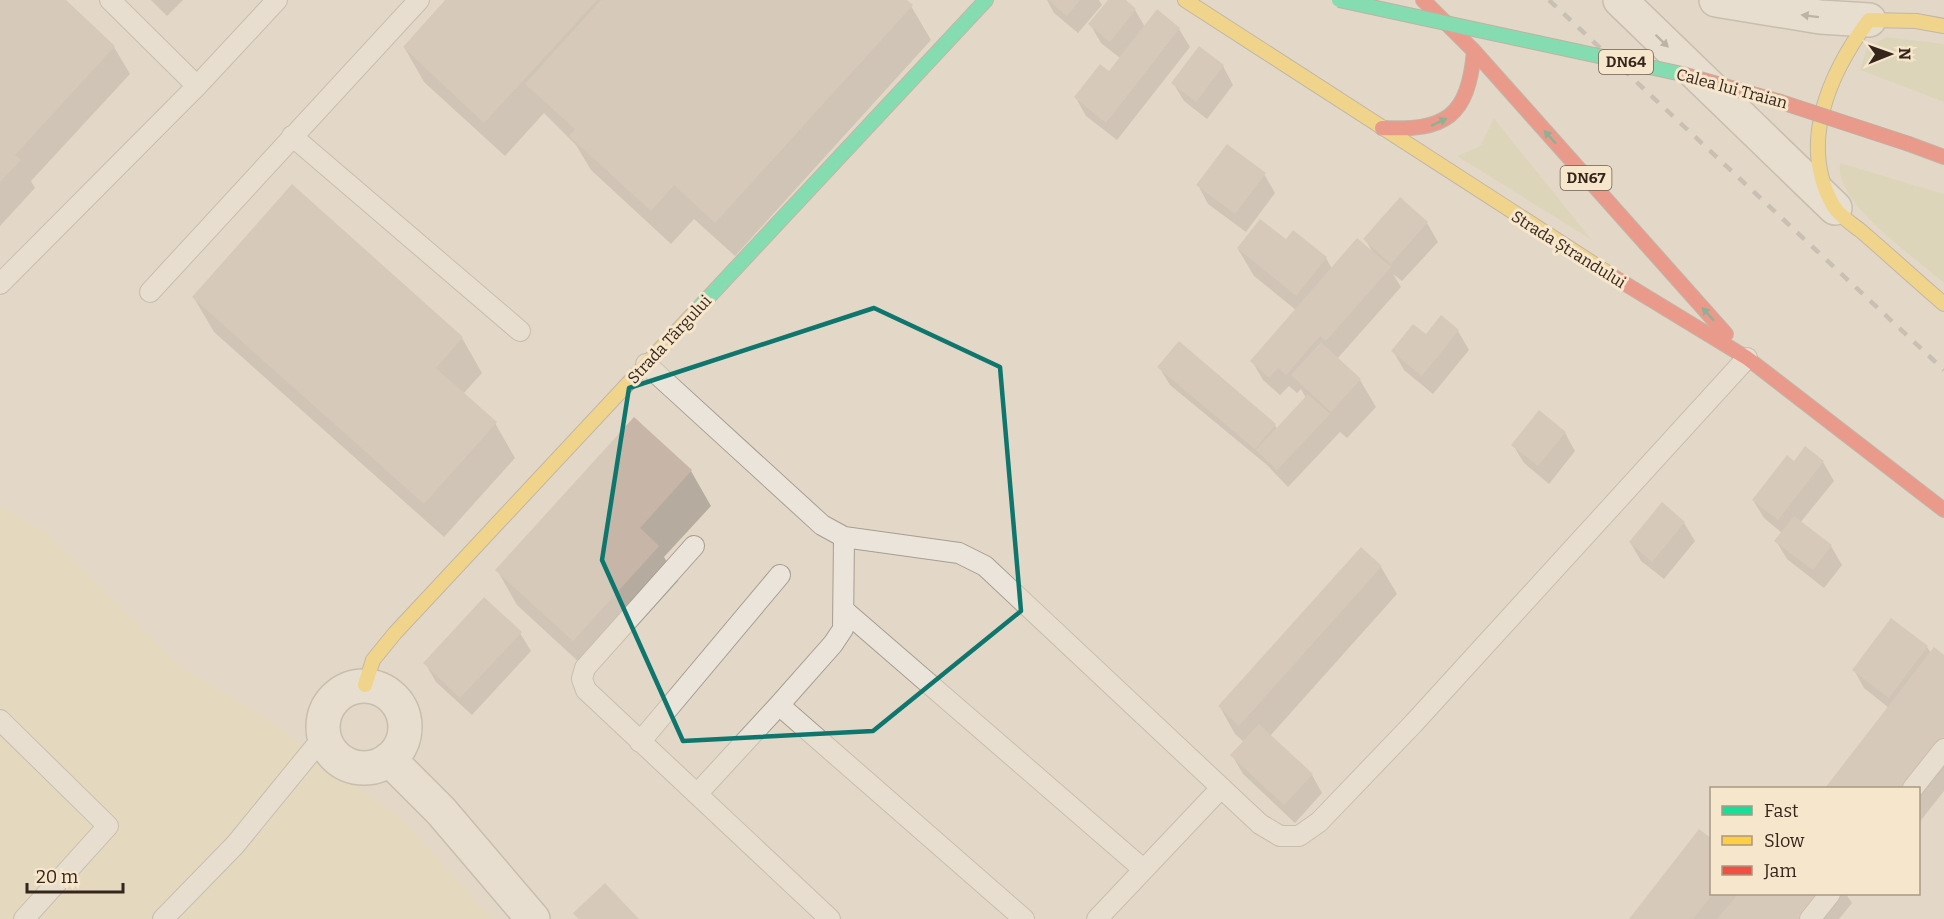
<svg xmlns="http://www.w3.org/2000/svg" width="1944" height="919" viewBox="0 0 1944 919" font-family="Bitter,serif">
<rect width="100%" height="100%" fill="#e3d8c7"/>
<path fill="#e4d7b6" d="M0 506 44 531 181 667 256 711 402 819 493 919H0Z"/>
<path fill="#d5d1a9" d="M1886 37 1944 44V102L1860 70 1867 48Z
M1494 118 1500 126 1592 240 1457 156 1480 146Z
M1840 163 1944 194V283C1918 260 1832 201 1840 163Z"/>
<path fill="#0003" d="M0 0H63L114 47 130 74 31 181 35 188 0 226Z
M151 0H183L167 16Z
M448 0H905L911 6 931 40 735 256 694 219 671 244 591 170 576 145 544 113 505 156 424 82 404 47Z
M1047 0H1099L1102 5 1078 33 1054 13Z
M1110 0H1123L1135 10 1145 27 1179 29 1190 47 1117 140 1086 116 1076 98 1109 73 1120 58 1101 43 1090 24Z
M1223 66 1233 85 1207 119 1184 101 1173 83Z
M1264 174 1275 193 1246 232 1208 204 1198 185Z
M1427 223 1438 242 1402 281 1393 274 1401 287 1337 359 1360 380 1376 407 1347 438 1340 432 1288 487 1267 465 1170 385 1159 367 1275 425 1277 429 1306 398 1301 389 1297 393 1289 386 1280 395 1263 380 1252 361 1296 310 1254 276 1238 249 1286 241 1326 258 1332 269 1373 253 1365 239Z
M194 298 462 338 482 373 463 394 495 423 515 458 444 537 214 332Z
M1441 317 1458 331 1469 350 1433 394 1404 370 1393 351 1426 336Z
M634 419 691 471 711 506 664 557 678 581 593 675 517 605 497 570Z
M1565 433 1575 451 1549 484 1524 463 1513 445Z
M1823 462 1834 481 1800 523 1831 546 1842 565 1824 588 1787 559 1776 541 1782 533 1764 518 1753 500 1794 463Z
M1684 523 1695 541 1664 579 1641 561 1630 542Z
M1361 549 1381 567 1397 594 1270 736 1312 775 1322 793 1295 823 1243 774 1232 755 1244 742 1235 734 1220 707Z
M520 633 531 651 472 715 436 682 425 663Z
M1927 647 1931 653 1944 657V791L1918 824V788H1827L1889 708 1864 688 1854 670Z
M1712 894H1846L1852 903 1839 919H1631Z"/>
<path fill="#c7b6a8" d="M0 0H66L115 46 15 155 21 160 0 182Z
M445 0H597L484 123 403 47Z
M601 0H907L913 5 715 223 674 185 651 211 569 136 575 129 525 84Z
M1048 0H1080L1067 16Z
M1108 0H1126L1136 9 1110 42 1088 24Z
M1157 9 1180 28 1106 123 1074 97 1100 64 1109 71Z
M1199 46 1224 65 1196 102 1171 83Z
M1227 144 1266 173 1235 214 1196 185Z
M292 184 463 337 436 368 497 422 424 504 192 297Z
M1400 197 1428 222 1391 264 1363 239Z
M1260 219 1286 239 1293 230 1327 257 1296 296 1237 248Z
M1357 238 1391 267 1326 341 1320 336 1286 375 1278 368 1269 378 1250 361Z
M1441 315 1459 330 1422 376 1391 351 1413 324 1426 334Z
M1179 341 1276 424 1255 449 1157 367Z
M1321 342 1361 379 1331 412 1291 375Z
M1308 394 1330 414 1277 470 1256 450Z
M1539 410 1566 432 1538 466 1511 445Z
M634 417 692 470 640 528 659 546 573 641 495 570Z
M1805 446 1824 461 1778 520 1752 500 1787 455 1794 461Z
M1662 502 1685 522 1652 562 1629 542Z
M1794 516 1832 545 1813 570 1774 541Z
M1361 547 1382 566 1239 726 1218 706Z
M484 597 522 632 460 698 423 663Z
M1891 618 1928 646 1889 698 1852 670Z
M1934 647 1944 655V743L1909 788H1825Z
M1259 724 1313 774 1284 805 1230 755Z
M1699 829 1712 839 1713 894 1693 919H1629Z
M605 883 639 919H578L573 913Z
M1738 894H1822L1802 919H1717Z"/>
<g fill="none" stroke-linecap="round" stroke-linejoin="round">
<defs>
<path id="lane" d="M110 0 197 86
M292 136 520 331
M0 284 197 86 277 0
M150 292 419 0
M646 364 822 525 844 537 959 553 985 566 1260 824 1280 836H1299L1319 822 1413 724 1747 358
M694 546 585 668 582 679 586 690 830 919
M845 611 1143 869
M779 705 1024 919
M0 720 108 826 24 919
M640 742 780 575
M1913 788 1944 749
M697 794 779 705 833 644 843 629 844 537
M163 919 235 845 324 736
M1097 919 1221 788
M1810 919 1830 894"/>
<path id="street" d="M1620 0 1835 208
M1716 0 1820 17 1869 20
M323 727a41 41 0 1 1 82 0a41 41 0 1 1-82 0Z
M389 759 441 811 533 919"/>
<path id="fast" d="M692 315 986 0"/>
<path id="slow" d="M1185 0 1614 277
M1944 26 1916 21 1869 20C1830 72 1797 144 1834 207 1841 217 1852 224 1861 231 1889 255 1916 280 1944 304
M365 685 373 660 395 633 692 315"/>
<path id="jam" d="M1423 0 1474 51 1726 334
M1382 128C1446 131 1468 117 1474 51
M1909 144 1944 157
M1614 277 1747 358 1944 510"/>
</defs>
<use href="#lane" stroke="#a79d91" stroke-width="22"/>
<use href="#street" stroke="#a79d91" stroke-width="36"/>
<use href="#fast" stroke="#978d81" stroke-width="16"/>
<use href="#slow" stroke="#978d81" stroke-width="16"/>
<use href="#jam" stroke="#978d81" stroke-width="16"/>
<use href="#lane" stroke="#eae4da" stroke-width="20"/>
<use href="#street" stroke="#eae4da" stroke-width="33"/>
<use href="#fast" stroke="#16e098" stroke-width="14"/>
<use href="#slow" stroke="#ffcf43" stroke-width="14"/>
<use href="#jam" stroke="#f24e42" stroke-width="14"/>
<path stroke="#a9a39b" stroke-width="4.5" stroke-dasharray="10 10" stroke-linecap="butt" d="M1549 0 1944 370"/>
<defs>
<path id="fast-bridge" d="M1339 0 1682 74"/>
<path id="jam-bridge" d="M1682 74 1781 102 1909 144"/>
</defs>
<use href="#fast-bridge" stroke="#8d8378" stroke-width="16" stroke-linecap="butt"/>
<use href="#jam-bridge" stroke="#8d8378" stroke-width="16" stroke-linecap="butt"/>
<use href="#fast-bridge" stroke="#16e098" stroke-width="14"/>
<use href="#jam-bridge" stroke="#f24e42" stroke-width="14"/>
</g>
<defs><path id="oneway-solid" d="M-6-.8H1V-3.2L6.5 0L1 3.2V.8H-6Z" transform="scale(1.5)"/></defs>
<g fill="#90847a">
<use href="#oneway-solid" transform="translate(1810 16) rotate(-173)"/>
<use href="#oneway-solid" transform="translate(1662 41) rotate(44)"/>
</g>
<g fill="#26825a">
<use href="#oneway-solid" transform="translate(1439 122) rotate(-25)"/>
<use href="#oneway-solid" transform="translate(1550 137) rotate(-132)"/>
<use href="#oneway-solid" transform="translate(1708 314) rotate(-132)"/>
</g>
<path d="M0 0H1944V919H0ZM874 308 1000 367 1021 611 873 731 683 741 602 560 629 388Z" fill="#e3d8c7" fill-opacity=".55" fill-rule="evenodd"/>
<path fill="none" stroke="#0f766e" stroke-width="4.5" stroke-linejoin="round" d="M874 308 1000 367 1021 611 873 731 683 741 602 560 629 388Z"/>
<g text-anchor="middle" stroke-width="6" stroke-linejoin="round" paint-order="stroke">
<g fill="#f6e6cc" stroke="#6f5f50" stroke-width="1.5">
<rect x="1599" y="50" width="54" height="24" rx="4.5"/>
<rect x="1560.5" y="166" width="51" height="24" rx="4.5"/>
</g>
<g font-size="15" font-weight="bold" fill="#35251b">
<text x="1626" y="67">DN64</text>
<text x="1586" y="183">DN67</text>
</g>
<g font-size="16" fill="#35251b" stroke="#f6e6cc">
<text transform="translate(1732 88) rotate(15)" y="6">Calea lui Traian</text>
<text transform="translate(1569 249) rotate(32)" y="6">Strada Ștrandului</text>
<text transform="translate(669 339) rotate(-47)" y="6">Strada Târgului</text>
</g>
</g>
<rect x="1710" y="787" width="210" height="108" fill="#f6e6cc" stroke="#a99985" stroke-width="1.5"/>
<rect x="1722" y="806" width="30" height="9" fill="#16e098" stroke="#a99985" stroke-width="1.5"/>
<text x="1764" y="817" font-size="18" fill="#35251b">Fast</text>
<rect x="1722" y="836" width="30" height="9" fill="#ffcf43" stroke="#a99985" stroke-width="1.5"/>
<text x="1764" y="847" font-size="18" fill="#35251b">Slow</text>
<rect x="1722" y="866" width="30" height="9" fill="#f24e42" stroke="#a99985" stroke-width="1.5"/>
<text x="1764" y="877" font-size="18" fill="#35251b">Jam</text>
<g transform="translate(1890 54) rotate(89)" stroke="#f6e6cc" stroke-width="4.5" paint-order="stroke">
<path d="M0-4.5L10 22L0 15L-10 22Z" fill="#35251b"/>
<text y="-9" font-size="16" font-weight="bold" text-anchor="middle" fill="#35251b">N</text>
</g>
<path d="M27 883v9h96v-9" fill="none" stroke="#35251b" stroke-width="3"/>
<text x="36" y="883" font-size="18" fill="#35251b" stroke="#f6e6cc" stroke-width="4.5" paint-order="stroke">20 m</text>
</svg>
